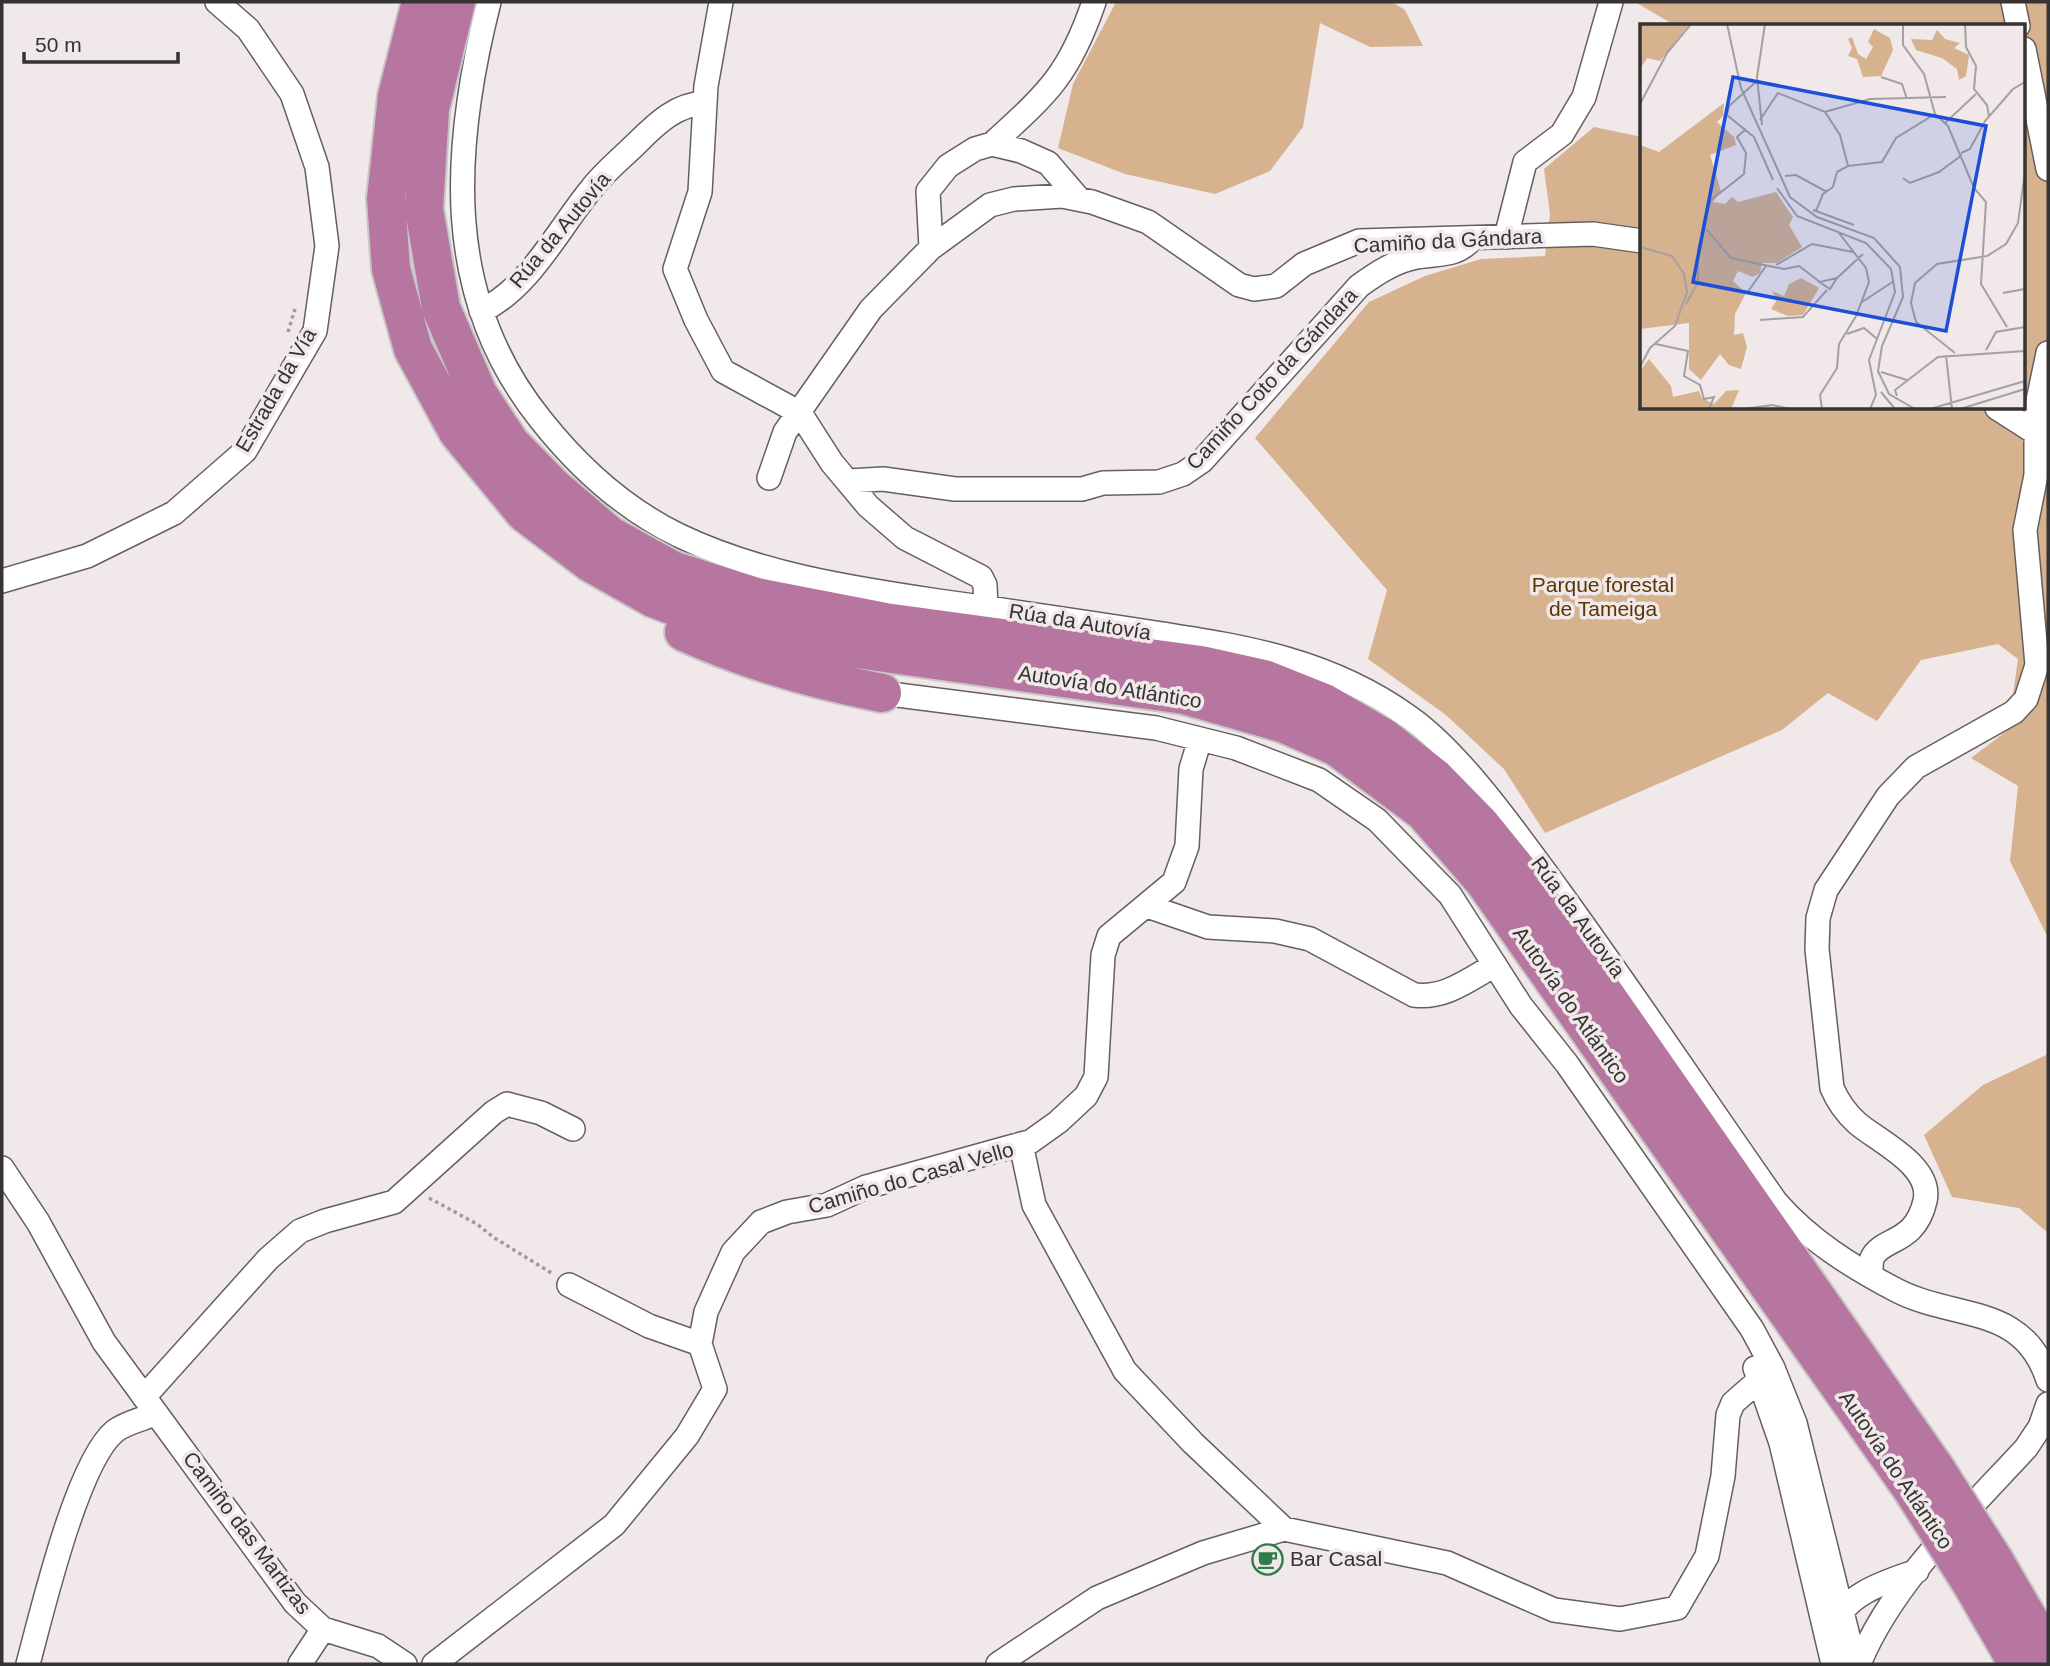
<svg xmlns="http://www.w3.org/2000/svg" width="2050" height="1666" viewBox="0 0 2050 1666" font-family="Helvetica,sans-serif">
<rect width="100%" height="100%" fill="#f0e8e9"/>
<path fill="#d6b28e" d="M1116 2H1392L1405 10 1423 46 1370 47 1320 23 1303 127 1270 171 1215 194 1125 174 1058 148 1073 84Z
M1635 2H2048V938L2010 861 2018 786 1971 758 2008 730 2018 659 1998 644 1921 660 1877 721 1828 693 1782 730 1545 833 1504 769 1446 715 1368 659 1387 590 1255 438 1369 302 1425 276 1481 259 1545 256 1550 214 1544 169 1594 127 1642 137V408H2024V26H1676Z
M2048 1054V1233L2019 1208 1952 1197 1924 1135 1983 1085Z"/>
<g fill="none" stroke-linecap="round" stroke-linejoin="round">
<defs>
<path id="minor" d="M489 2C452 148 441 296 541 420 579 468 623 508 678 535 759 574 850 588 938 601 1011 611 1084 622 1156 633 1248 647 1331 661 1409 717 1462 754 1520 838 1559 891 1633 993 1703 1098 1776 1202 1809 1240 1852 1267 1896 1290 1956 1321 2023 1303 2048 1380
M721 2 706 86 700 192 675 269 696 320 723 371 800 413 832 463 868 506 905 538 981 577 985 585 986 608
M2013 2 2018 26
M2024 49 2048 169
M992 144C1048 93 1069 75 1094 2
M1506 237 1525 162 1562 134 1584 97 1611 2
M931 248 928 191 948 166 975 149 992 144 1021 151 1048 163 1079 199
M481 311C530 288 558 229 592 188 605 171 623 157 638 142 657 123 677 104 705 103
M1997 408 2036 433
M769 478 785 432 871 309 931 248 990 205 1014 199 1062 196 1092 202 1148 222 1239 285 1254 289 1276 286 1304 264 1359 241 1593 234 1642 241
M849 481 883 479 955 489H1082L1103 483 1159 482 1183 474 1202 461 1359 286C1377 273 1395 261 1417 257 1440 253 1456 257 1472 239
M2 581 87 556 174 513 245 451 315 331 327 246 317 167 292 94 248 29 217 2
M882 693 1156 728 1236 748 1319 780 1377 820 1450 895 1521 1006 1567 1064 1752 1329 1773 1368 1795 1423 1855 1664
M1147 906 1208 927 1275 931 1310 939 1414 995C1445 999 1468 980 1495 965
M1021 1144 1030 1142 1058 1122 1086 1096 1096 1077 1103 955 1109 936 1174 882 1187 846 1191 769 1200 739
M2 1168 38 1222 104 1342 295 1603 323 1629 378 1646 405 1664
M1871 1275C1871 1270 1871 1263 1872 1258 1882 1237 1915 1245 1925 1201 1933 1166 1879 1142 1857 1123 1846 1113 1838 1102 1832 1088L1817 949 1818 918 1826 890 1888 796 1916 767 2014 712 2026 699 2037 665 2025 530 2036 475V410L2048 353
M569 1285 649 1326 700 1344
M1755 1368 1781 1443 1833 1664
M144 1397 268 1259 300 1231 325 1221 394 1202 494 1112 507 1104 541 1113 573 1129
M1837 1623C1845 1593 1892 1580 1917 1571
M28 1664C42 1612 77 1462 115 1431 125 1423 143 1419 155 1414
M300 1664 323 1629
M434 1664 614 1525 687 1436 715 1389 700 1344 706 1312 733 1252 761 1222 787 1212 827 1205 866 1187 1021 1144 1034 1205 1125 1371 1193 1443 1284 1529
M998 1664 1097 1598 1203 1553 1284 1529 1447 1563 1554 1610 1620 1619 1677 1608 1707 1556 1723 1476 1728 1415 1733 1403 1773 1368
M1859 1664C1891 1584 1968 1511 2026 1448L2040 1427 2048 1404"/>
<path id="motorway" d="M421 2 397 96 386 199 391 269 413 349 458 432 525 513 591 563 653 598 710 620 793 640 1184 695 1285 724 1337 747 1424 812 1484 881 1912 1489
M456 2 430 109 424 209 441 308 478 394 510 443 553 487 609 535 672 570 756 597 885 622 1201 665 1264 679 1324 703 1384 738 1435 778 1480 824 1523 877 1935 1468
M684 632C748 661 814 680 882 693
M1995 1562 2048 1653
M1973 1586 2018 1664"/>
</defs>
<use href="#minor" stroke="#665f60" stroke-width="26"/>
<use href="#motorway" stroke="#c7c6c6" stroke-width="42"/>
<path stroke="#a19b9c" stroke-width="3.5" stroke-dasharray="3.5 3.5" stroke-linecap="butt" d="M288 332 295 309
M429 1198 477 1224 493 1237 553 1274"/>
<use href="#minor" stroke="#fff" stroke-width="23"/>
<use href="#motorway" stroke="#b676a0" stroke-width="38"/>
<defs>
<path id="motorway-bridge" d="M1935 1468 1995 1562
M1912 1489 1973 1586"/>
</defs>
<use href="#motorway-bridge" stroke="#c7c6c6" stroke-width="42" stroke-linecap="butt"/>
<use href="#motorway-bridge" stroke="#b676a0" stroke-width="38"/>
</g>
<defs>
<symbol id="cafe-ring" viewBox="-11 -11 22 22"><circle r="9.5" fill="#f0e8e9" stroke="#2e7b4b" stroke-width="1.5"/><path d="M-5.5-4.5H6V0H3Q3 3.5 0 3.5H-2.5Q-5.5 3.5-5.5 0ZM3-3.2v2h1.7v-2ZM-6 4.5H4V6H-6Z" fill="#2e7b4b"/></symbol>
</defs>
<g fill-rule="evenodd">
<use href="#cafe-ring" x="1250" y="1542" width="35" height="35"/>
</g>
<g text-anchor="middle" stroke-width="7" stroke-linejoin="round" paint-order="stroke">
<g font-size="21" fill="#363333" stroke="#f0e8e9">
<text transform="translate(560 230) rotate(-50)" y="7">Rúa da Autovía</text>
<text transform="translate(1448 241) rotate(-3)" y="7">Camiño da Gándara</text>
<text transform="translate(1272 379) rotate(-47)" y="7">Camiño Coto da Gándara</text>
<text transform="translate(276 390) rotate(-60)" y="7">Estrada da Vía</text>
<text transform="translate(1080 622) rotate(9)" y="7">Rúa da Autovía</text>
<text transform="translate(1110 687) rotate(9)" y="7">Autovía do Atlántico</text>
<text transform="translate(1578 917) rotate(54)" y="7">Rúa da Autovía</text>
<text transform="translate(1571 1005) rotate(55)" y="7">Autovía do Atlántico</text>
<text transform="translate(911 1178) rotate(-16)" y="7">Camiño do Casal Vello</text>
<text transform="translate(1896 1470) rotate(56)" y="7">Autovía do Atlántico</text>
<text transform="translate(247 1533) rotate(53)" y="7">Camiño das Martizas</text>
</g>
<g font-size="21" fill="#5b3605" stroke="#f0e8e9">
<text x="1603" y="592">Parque forestal<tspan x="1603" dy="24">de Tameiga</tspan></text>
</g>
<g font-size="21" fill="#363333" stroke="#f0e8e9" text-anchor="start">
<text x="1290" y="1566">Bar Casal</text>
</g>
</g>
<g transform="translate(1640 24)">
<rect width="385" height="385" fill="#f0e8e9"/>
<path d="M0 0H49L20 37 7 34 0 45ZM234 5 250 14 253 26 241 52 223 53 217 35 208 32 212 24 208 15 212 13 218 30 226 35 233 23 228 18ZM297 6 305 15 320 19 314 24 329 31 326 52 319 56 317 45 302 34 276 26 271 15 292 16ZM84 79 83 92 77 98 94 113 96 121 70 131 81 167 73 178 85 180 92 173 98 178 136 168 153 193 149 201 162 223 137 239H122L120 249 113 253 98 247 93 257 106 269 95 290 94 311 103 309 107 323 101 345 89 341 80 330 61 356 49 345V299L0 305V121L19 128ZM161 254 179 264 163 291 148 292 131 285 137 276 132 267 144 272 149 260ZM9 335 31 362 33 373 59 367 62 374 74 380 86 367 99 366 91 385H0V347Z" fill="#d6b28e"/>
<path fill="none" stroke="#a6a0a0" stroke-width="2" d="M87 0 101 64 150 173 177 193 234 214 260 243 263 273 242 322 238 347 249 370 275 385M263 0V21L284 50 295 90 308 102 334 164 346 178 341 260 367 303M325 0 326 23 336 42 334 65 347 81 349 92M241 53 262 60 267 75M117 57 89 82 87 91 114 113 133 156M0 80 27 29 51 0M185 88 200 111 208 142 242 138 256 114 295 90M120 96 138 69 185 88 230 75 306 73M305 99 336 70M122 101 117 53 125 0M321 129 330 125 345 97 373 65 385 58M145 152 156 151 187 168M263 154 270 159 299 148 322 131M137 164 157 192 226 219 251 245 255 268 229 336 236 371 230 385M173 186 214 201M176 187 183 170 193 163 197 148 208 142M66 205 91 234 144 245 159 242 180 258 197 254 223 230M0 223 32 232 44 250 47 268 35 302 10 324 0 343M136 241 172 220 213 228M178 257 190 265 197 254M107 269 126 242M363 269 385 265M222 278 254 257M46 280 58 258V226L71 176 104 150 106 129 97 113 106 105M120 296 163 293 187 266M207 310 224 304 237 315M16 320 48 327 44 352 60 361 64 375 74 373 69 385M346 326 356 308 385 303M315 329 276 298 271 279 275 259 297 240 347 232 366 220 378 199 385 148M306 331 312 385M241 348 267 356M241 368 255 385M257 372 255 366 298 333 385 327M104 385 132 381 150 385M182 385 180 371 197 344 199 320 216 292 229 258 226 244 199 209M201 385H228M290 385 385 357M320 385 385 365"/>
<path fill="#1d4ed8" fill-opacity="0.15" stroke="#1d4ed8" stroke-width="3.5" d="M93 53 346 102 306 307 53 258Z"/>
<rect width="385" height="385" fill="none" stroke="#363333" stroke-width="3.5"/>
</g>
<rect width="2050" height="1666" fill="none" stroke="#363333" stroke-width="7"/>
<path d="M24 52v10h154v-10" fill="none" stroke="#363333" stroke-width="3.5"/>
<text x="35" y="52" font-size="21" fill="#363333" stroke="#f0e8e9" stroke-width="5" paint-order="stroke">50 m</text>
</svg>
